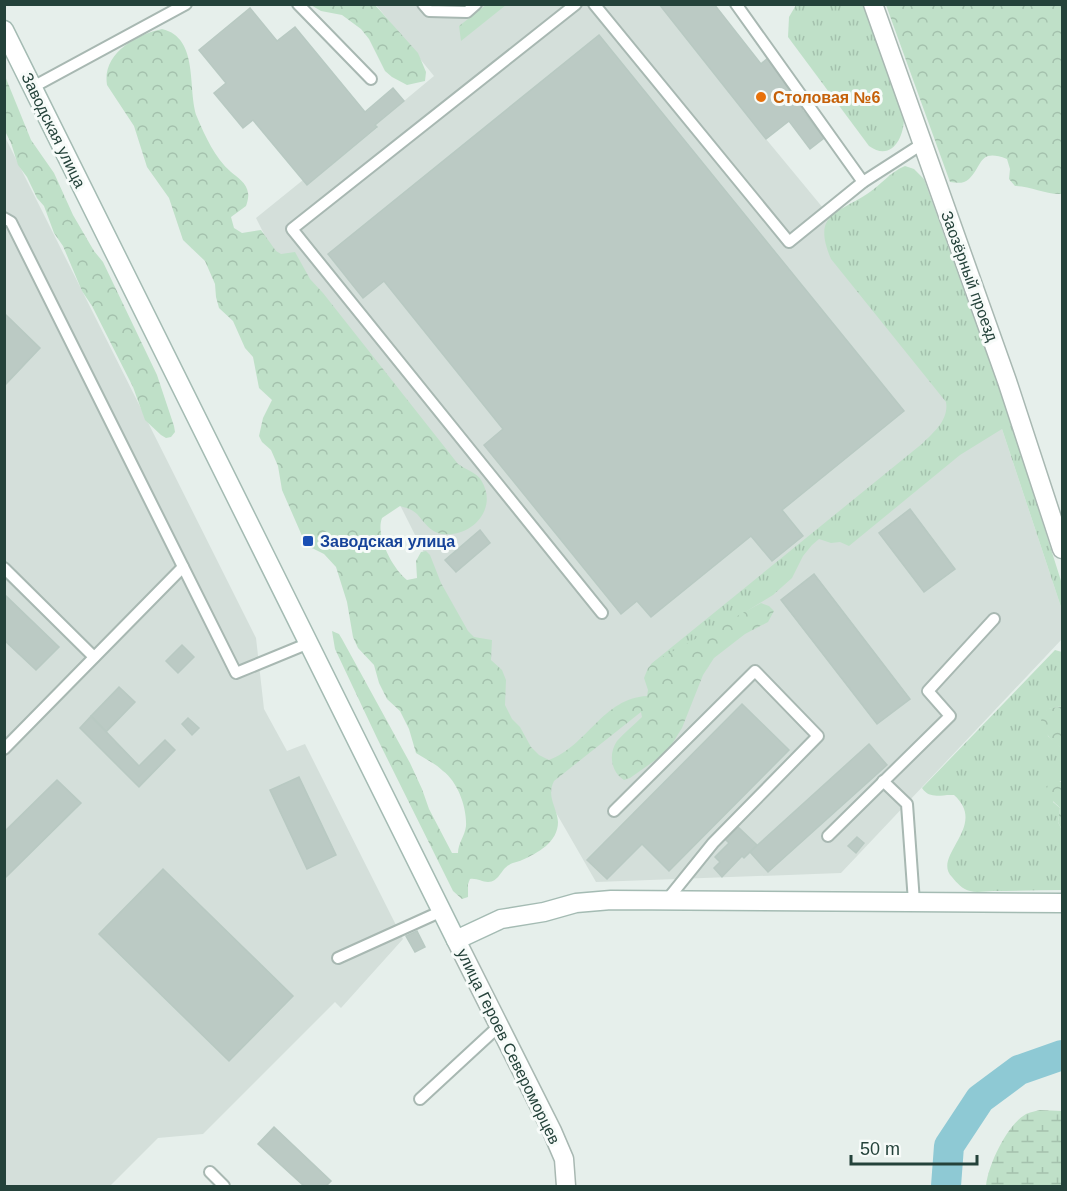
<svg xmlns="http://www.w3.org/2000/svg" width="1067" height="1191" font-family="Arial,sans-serif">
  <style>
    .built { fill: #d4dfda }
    .grass { fill: url(#grass-tufts) }
    .forest { fill: url(#forest-crowns) }
    .wetland { fill: url(#wetland-marsh) }
    .lines { fill: none; stroke-linecap: round; stroke-linejoin: round }
    .river { stroke: #8ec9d4; stroke-width: 30 }
    .building { fill: #bbcac4; stroke: #b8c9c2; stroke-width: 1.5 }
    .lane-casing { stroke: #a8b8b2; stroke-width: 14 }
    .street-casing { stroke: #a8b8b2; stroke-width: 21 }
    .secondary-casing { stroke: #a4bbb3; stroke-width: 21 }
    .lane { stroke: #fff; stroke-width: 10 }
    .street { stroke: #fff; stroke-width: 18 }
    .secondary { stroke: #fff; stroke-width: 18 }
    .food-dot { fill: #e8710a; stroke: #f7fbf9; stroke-width: 2 }
    .transit-dot { fill: #1a4fb4; stroke: #f7fbf9; stroke-width: 2 }
    .labels { text-anchor: middle; stroke-width: 6; stroke-linejoin: round; paint-order: stroke }
    .food-label { font-size: 16px; font-weight: bold; fill: #c56008; stroke: #f7fbf9; text-anchor: start }
    .street-label { font-size: 16px; fill: #24423a; stroke: #f7fbf9 }
    .transit-label { font-size: 16px; font-weight: bold; fill: #164399; stroke: #f7fbf9; text-anchor: start }
  </style>
  <defs>
    <pattern id="grass-tufts" width="24" height="20" patternUnits="userSpaceOnUse" patternTransform="scale(1.5)"><rect width="24" height="20" fill="#bfe0c8"/><path d="M3 7l-1-3M5 7V3M7 7l1-3M15 17l-1-3M17 17v-4M19 17l1-3" fill="none" stroke="#a4c1ad"/></pattern>
    <pattern id="forest-crowns" width="20" height="18" patternUnits="userSpaceOnUse" patternTransform="scale(1.5)"><rect width="20" height="18" fill="#bfe0c8"/><path d="M2 6a3 3 0 1 1 6 0M12 15a3 3 0 1 1 6 0" fill="none" stroke="#a4c1ad"/></pattern>
    <pattern id="wetland-marsh" width="20" height="14" patternUnits="userSpaceOnUse" patternTransform="scale(1.5)"><rect width="20" height="14" fill="#bfe0c8"/><path d="M1 5h8M5 5V1M11 12h8M15 12V8" fill="none" stroke="#a4c1ad"/></pattern>
  </defs>
  <rect width="100%" height="100%" fill="#e6efeb"/>
  <g class="built">
    <path d="M376,5H714L760,63L769,57L802,110L824,138L810,149L789,121L766,139L995,416L1002,429L1062,610V639L841,873L596,882L543,790L256,218L303,180L307,185L377,128L375,125L434,76Z"/>
    <path d="M4,135L256,638L264,709L287,751L305,744L403,939L341,1008L335,1002L203,1134L158,1138L110,1186H5Z"/>
  </g>
  <g class="grass">
    <path d="M486,5H506L461,41L459,26Z"/>
    <path d="M796,5H863L904,118C904,138 891,162 869,146L788,37L789,17Z"/>
    <path d="M905,166L914,169L924,179L1007,410L1062,584V610L1002,429L960,455L849,546L840,542L831,543L819,539L812,545L803,556L792,578L773,595L648,672L651,664L923,443C934,432 949,420 946,402L831,259C812,214 836,214 867,194C881,185 890,172 905,166Z"/>
    <path d="M1055,650L1062,652V706L1049,709L1045,712L1048,736L1062,748V782L1060,781L1053,802L1060,808L1058,822L1062,830V890C1039,890 1016,891 993,891C986,891 977,893 970,891C963,890 956,882 952,877C931,856 989,826 954,795C941,794 930,800 922,788Z"/>
  </g>
  <g class="forest">
    <path d="M311,5H375L418,53L426,72L425,81L407,85L392,77L385,71L369,39L361,29L342,15L321,11Z"/>
    <path d="M886,5H1062V194C1045,195 1032,186 1015,186L1009,179L1010,169L1007,159C978,148 983,166 969,179C964,184 957,183 950,182Z"/>
    <path d="M162,29C200,38 187,90 197,117C205,136 215,158 231,172C237,177 247,183 248,193C249,197 247,203 246,206L231,217L234,228L242,233L261,230L276,251L281,254L295,252L310,279L323,293L458,464C465,469 477,473 481,480C499,508 472,538 442,534C430,532 424,522 417,514C412,509 406,508 400,506L382,518C375,536 393,569 407,580L417,578L416,561L421,552L426,551L430,555L441,583L468,631L474,637L492,640L491,660L502,670L506,680L505,705L512,719L520,727L531,747L539,755L549,760C587,746 603,698 647,696L648,690L644,678L648,668L655,661L761,603L769,606L774,611L768,622L745,634L714,658L703,675L682,728L667,752L630,778L624,780C611,772 608,754 617,741C624,733 634,725 642,717L641,712L554,781C546,797 557,807 558,822C558,842 538,853 522,860C518,862 513,862 509,865C501,869 499,882 488,882C482,882 477,878 470,879L468,884V897L462,899L453,891L377,738L335,649L332,631L339,634L342,639L410,763L422,789L429,809L452,853H458C458,843 465,836 466,826C467,808 458,782 443,771C435,763 425,759 416,753L409,729L400,711L387,699L379,683L374,665L358,648L353,637L347,602L336,567L324,554L306,545L282,490L278,466L271,450L262,442L259,436L263,418L272,400L259,388L253,357L245,348L233,321L219,308L216,297L215,284L205,261L183,240L169,198L147,167L134,126L107,85C102,54 135,35 162,29Z"/>
    <path d="M5,76L31,140L54,173L73,215L94,251L103,262L157,375L174,426L175,432L171,437L166,438L161,435L145,420L133,387L92,306L82,291L63,246L54,233L44,206L37,198L27,177L18,165L11,143L5,131Z"/>
    <path d="M1062,706V748C1052,743 1030,719 1048,709C1053,707 1058,708 1062,706Z"/>
    <path d="M1054,781L1062,782V830L1058,822L1060,808C1053,800 1041,794 1050,782Z"/>
  </g>
  <path class="wetland" d="M1040,1110L1062,1111V1186H986C988,1165 1007,1125 1026,1114C1030,1112 1036,1111 1040,1110Z"/>
  <g class="lines">
    <path class="river" d="M946,1186L949,1146L980,1099L1019,1070L1062,1055"/>
  </g>
  <g class="building">
    <path d="M659,4H714L761,64L769,57L807,106L802,110L824,138L810,149L789,121L766,139Z"/>
    <path d="M250,8L277,41L295,27L365,112L393,88L404,101L375,125L377,127L307,185L253,120L243,128L214,93L226,83L199,50Z"/>
    <path d="M599,35L904,411L782,510L803,536L772,561L751,536L651,617L637,601L621,614L484,445L503,429L384,281L363,298L328,254Z"/>
    <path d="M6,315L40,348L4,386V317Z"/>
    <path d="M910,509L955,569L924,592L879,533Z"/>
    <path d="M480,530L490,543L456,572L445,560Z"/>
    <path d="M814,574L910,699L877,724L781,600Z"/>
    <path d="M4,594L59,647L36,670L4,640Z"/>
    <path d="M182,645L194,657L178,673L166,661Z"/>
    <path d="M119,687L135,702L106,732L91,716Z"/>
    <path d="M742,704L789,750L669,871L642,844L607,879L587,860Z"/>
    <path d="M91,716L139,766L165,740L175,750L139,787L80,728Z"/>
    <path d="M188,718L199,728L192,735L182,724Z"/>
    <path d="M869,744L887,765L768,872L750,852Z"/>
    <path d="M299,777L336,855L307,869L270,790Z"/>
    <path d="M57,780L81,803L4,879V832Z"/>
    <path d="M738,827L757,845L744,858L742,856L722,877L714,868L720,862L715,857L729,843L725,839Z"/>
    <path d="M857,837L864,843L856,853L848,846Z"/>
    <path d="M163,869L293,996L229,1061L99,934Z"/>
    <path d="M417,931L425,947L415,952L406,936Z"/>
    <path d="M274,1127L331,1181L326,1186H304L258,1144Z"/>
  </g>
  <g class="lines">
    <g class="lane-casing">
      <g id="lane">
        <path d="M298,4L371,79"/>
        <path d="M423,4L429,11L467,12L476,4"/>
        <path d="M576,4L292,229L602,613"/>
        <path d="M594,4L789,242L863,182L922,144"/>
        <path d="M736,4L863,182"/>
        <path d="M33,87L186,4"/>
        <path d="M4,218L11,222L236,673L309,643"/>
        <path d="M4,568L94,657"/>
        <path d="M4,749L183,567"/>
        <path d="M883,781L907,804L914,902"/>
        <path d="M614,811L755,671L818,736L713,843L667,900"/>
        <path d="M828,836L950,716L928,691L994,619"/>
        <path d="M338,958L442,911"/>
        <path d="M420,1099L499,1026"/>
        <path d="M210,1172L224,1186"/>
      </g>
    </g>
    <g class="street-casing">
      <g id="street">
        <path d="M873,4L1007,381L1062,549"/>
        <path d="M456,940L552,1131L564,1159L566,1186"/>
      </g>
    </g>
    <g class="secondary-casing">
      <path id="secondary" d="M4,30L456,940L501,919L544,912L576,903L611,900L1062,903"/>
    </g>
    <use href="#lane" class="lane"/>
    <use href="#street" class="street"/>
    <use href="#secondary" class="secondary"/>
  </g>
  <circle class="food-dot" cx="761" cy="97" r="6"/>
  <rect class="transit-dot" x="302" y="535" width="12" height="12" rx="3"/>
  <g class="labels">
    <g class="food-label">
      <text x="773" y="103">Столовая №6</text>
    </g>
    <g class="street-label">
      <text transform="translate(54 130) rotate(64)" y="6">Заводская улица</text>
      <text transform="translate(970 276) rotate(70)" y="6">Заозёрный проезд</text>
      <text transform="translate(509 1046) rotate(64)" y="6">улица Героев Североморцев</text>
    </g>
    <g class="transit-label">
      <text x="320" y="547">Заводская улица</text>
    </g>
  </g>
  <rect width="1067" height="1191" fill="none" stroke="#24423a" stroke-width="12"/>
  <path d="M851 1155v9h126v-9" fill="none" stroke="#24423a" stroke-width="3"/>
  <text x="860" y="1155" font-size="18" fill="#24423a" stroke="#f7fbf9" stroke-width="4.5" paint-order="stroke">50 m</text>
</svg>
